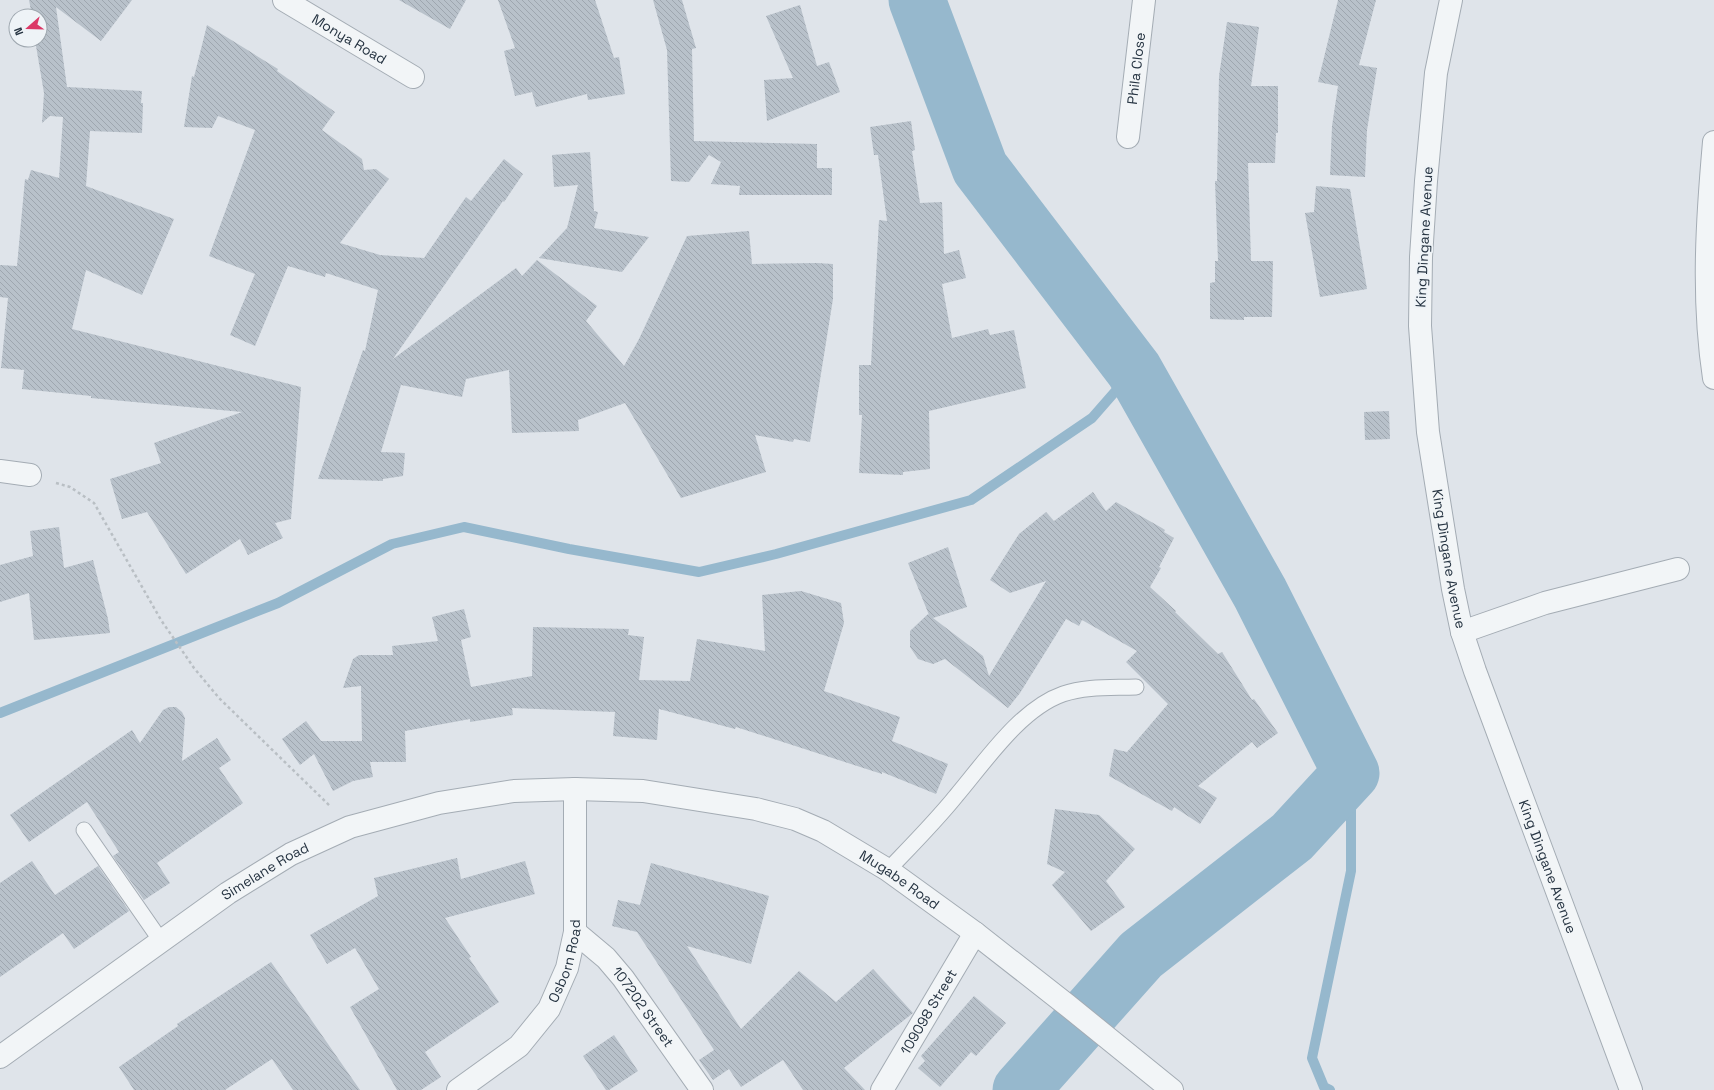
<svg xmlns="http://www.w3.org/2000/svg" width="1714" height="1090" font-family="'Space Grotesk',sans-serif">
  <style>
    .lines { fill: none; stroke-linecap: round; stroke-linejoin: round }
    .stream { stroke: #96b8cd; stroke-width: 10 }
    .river { stroke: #96b8cd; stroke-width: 57 }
    .building { fill: url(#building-back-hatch) }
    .lane-casing { stroke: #a4acb4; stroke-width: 17 }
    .street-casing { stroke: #a4acb4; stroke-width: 24 }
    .path { stroke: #b9bfc4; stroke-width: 2.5; stroke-dasharray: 3 3; stroke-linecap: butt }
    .lane { stroke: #f2f5f7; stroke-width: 15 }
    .street { stroke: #f2f5f7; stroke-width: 22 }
    .labels { text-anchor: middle; stroke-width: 3.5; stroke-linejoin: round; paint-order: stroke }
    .street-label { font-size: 14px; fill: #263442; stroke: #eef3f7 }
  </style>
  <defs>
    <pattern id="building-back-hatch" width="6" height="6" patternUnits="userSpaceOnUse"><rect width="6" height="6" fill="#b8c1ca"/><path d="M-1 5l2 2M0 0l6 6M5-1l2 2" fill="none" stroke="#9ea6af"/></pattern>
  </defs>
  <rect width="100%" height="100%" fill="#dfe4ea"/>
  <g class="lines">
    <g class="stream">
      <path d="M0,713L278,603L392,544L464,527L569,549L699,572L776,554L971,500L1092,418L1134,370"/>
      <path d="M1330,1090L1324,1087L1312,1058L1351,871V773"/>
    </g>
    <path class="river" d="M917,0L980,168L1134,370L1260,593L1351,773L1292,837L1141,955L1021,1090"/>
  </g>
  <g class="building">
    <path d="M29,0H132L101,41L56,7L67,87L142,91L141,103H143L142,133L90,131L86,186L174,219L142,295L86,270L72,329L301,387L291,519L275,523L283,538L248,555L240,539L186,574L147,512L122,519L110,479L161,463L154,443L242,412L91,398V396L22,389L24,370L1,368L8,298L0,297V265L17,266L25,179L28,180L31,170L59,178L63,117L50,116L42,123L44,93L35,40H40V16H32Z"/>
    <path d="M399,0H466L450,29Z"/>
    <path d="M498,0H595L614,58L619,57L625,94L588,100L587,94L536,107L532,92L515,96L504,51L515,48Z"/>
    <path d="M653,0H682L696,48L692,49L694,141L817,144V168H832V195H739L740,186L711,184L721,162L709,155L689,182L671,181L667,50Z"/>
    <path d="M1338,0H1376L1359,65L1377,68L1367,130L1365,177L1330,175L1332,126L1338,86L1318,82Z"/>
    <path d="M800,5L817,66L829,62L840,92L767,121L764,80L793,78L766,16Z"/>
    <path d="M1227,22L1259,27L1251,86H1278V133H1276L1275,163H1248L1251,261H1273L1272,317H1244V320L1210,319V283L1215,282V261H1218L1215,181H1217L1219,76Z"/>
    <path d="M207,25L278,69L277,71L335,112L322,130L362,159L364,170L376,169L389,179L340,243L380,255L424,258L466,197L471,201L504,159L523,174L504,202L503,201L393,359L516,268L522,276L537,260L597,306L586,321L624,366L639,339L687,236L749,231L752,264L817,263L833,264V299L810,442L794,439L793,442L755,435L766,472L681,498L625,403L578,420L579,431L512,433L509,370L466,379L462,397L401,385L381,452L405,453L403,476L383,479V481L318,479L363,350L365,351L378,290L326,273L325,277L288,266L255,346L230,335L255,274L209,256L255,130L218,116L212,128L184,127L192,76L194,77Z"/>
    <path d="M911,121L915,150L912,151L920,203L942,202L944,254L959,250L966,278L942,284L952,338L988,329L990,335L1014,330L1026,388L929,411L930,469L903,472V475L859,473L862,415H859V365H871L879,220L887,221L878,155H874L870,127Z"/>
    <path d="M590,152L594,211L598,212L594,228L649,237L622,272L539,258L567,228L578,185L554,187L552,155Z"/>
    <path d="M1316,186L1350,189L1367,289L1320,297L1305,213L1314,212Z"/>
    <path d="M1389,411L1390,439L1365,440L1364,412Z"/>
    <path d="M1093,492L1106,511L1116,502L1162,528L1165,530L1164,532L1174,538L1159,567L1161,568L1150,587L1176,611L1175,612L1218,654L1222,652L1252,700L1254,699L1278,733L1257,748L1252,742L1198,786L1217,798L1200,824L1174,807L1172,811L1109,776L1114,749L1127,752L1168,704L1126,662L1137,651L1082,620L1079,626L1066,619L1020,693L1008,708L945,659L933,664L918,659L910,647V631L928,614L929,615L908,563L948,547L967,607L933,618L983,656L989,676L1046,581L1010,593L990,580L1019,534L1046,512L1054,521Z"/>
    <path d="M59,527L64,568L93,560L108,619L110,633L34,640L29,593L0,602V565L33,556L30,531Z"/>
    <path d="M801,591L841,603L844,623L824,691L900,717L892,741L948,764L936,794L882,772V774L736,727L735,729L659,709L657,740L613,736L615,712L512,708L513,715L470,722V719L405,731L406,762H370L373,777L353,781L333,791L314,754L300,765L282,739L306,721L321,741H362L361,686L343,688L353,659L359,655H393L392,646L438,641L432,617L464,609L471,637L461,640L471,687L532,676L533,627L629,629L628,635L644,637L639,680L690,681L697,639L765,651L762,595Z"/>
    <path d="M169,707H176L182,712L185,718L182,761L217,738L231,760L219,768L243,803L157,863L170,883L144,900L113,856L119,852L87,802L29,842L10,815L132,730L140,743L163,710Z"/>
    <path d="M1055,809L1099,815L1135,849L1106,881L1125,907L1091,931L1052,885L1065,872L1047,864Z"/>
    <path d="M457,858L461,879L525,861L535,894L445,918L471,957L469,958L499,1002L425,1052L441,1077L421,1090H397L350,1007L379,989L355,948L327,964L310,935L378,896L374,878Z"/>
    <path d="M32,861L55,895L98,866L129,911L74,949L63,933L0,977V883Z"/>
    <path d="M651,863L769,896L751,964L687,946L741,1029L799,971L836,1002L873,969L913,1013L844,1068L865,1090H803L783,1060L741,1087L729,1069L713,1080L699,1060L714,1050L637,932L612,926L618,900L640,905Z"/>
    <path d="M271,962L360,1090H293L272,1059L225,1090H134L119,1067L178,1026L177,1024Z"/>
    <path d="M974,996L1006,1023L976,1056L971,1052L940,1087L918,1068L925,1061L921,1056Z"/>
    <path d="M614,1035L638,1071L609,1090H606L583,1056Z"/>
  </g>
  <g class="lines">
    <g class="lane-casing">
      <g id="lane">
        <path d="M84,830L161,941"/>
        <path d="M888,870C911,846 935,822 956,796C985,762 1020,709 1063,694C1086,686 1112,688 1136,687"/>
      </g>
    </g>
    <g class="street-casing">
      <g id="street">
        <path id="s1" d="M284,0L413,77"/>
        <path id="s2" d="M1451,0L1436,73L1426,181L1421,257L1420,326L1428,432L1453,589L1462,632L1475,671L1631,1090"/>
        <path id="s3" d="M1128,137L1144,0"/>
        <path d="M1714,142C1707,221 1702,299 1714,378"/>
        <path d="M0,471L30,475"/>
        <path d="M1462,632L1545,603L1678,569"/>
        <path id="s4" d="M575,932L606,958L623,978L702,1090"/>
        <path id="s5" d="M0,1057L228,893L291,854L350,827L439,803L514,791L575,789L643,791L756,809L795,819L823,831L888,870L975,933L1067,1005L1172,1090"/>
        <path id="s6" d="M458,1090L519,1046L549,1009L567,968L575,932V789"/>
        <path id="s7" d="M882,1090L975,933"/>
      </g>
    </g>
    <path class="path" d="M56,483L70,487L94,503L161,620L194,668L219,698L330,806"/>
    <use href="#lane" class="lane"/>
    <use href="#street" class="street"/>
  </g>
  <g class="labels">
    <g class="street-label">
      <text dy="5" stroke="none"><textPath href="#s1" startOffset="76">Monya Road</textPath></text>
      <text dy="5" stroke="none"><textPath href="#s3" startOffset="69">Phila Close</textPath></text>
      <text transform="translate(1424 237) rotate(-87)" y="5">King Dingane Avenue</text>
      <text dy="5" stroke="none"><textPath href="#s2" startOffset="563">King Dingane Avenue</textPath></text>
      <text dy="5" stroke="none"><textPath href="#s2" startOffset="887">King Dingane Avenue</textPath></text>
      <text dy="5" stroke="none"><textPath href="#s5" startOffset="324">Simelane Road</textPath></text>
      <text dy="5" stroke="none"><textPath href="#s5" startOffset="993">Mugabe Road</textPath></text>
      <text dy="5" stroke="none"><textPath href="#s6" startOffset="174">Osborn Road</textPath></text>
      <text dy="5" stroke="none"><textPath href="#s4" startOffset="102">107202 Street</textPath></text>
      <text dy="5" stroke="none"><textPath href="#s7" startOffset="91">109098 Street</textPath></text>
    </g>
  </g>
  <g transform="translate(28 28) rotate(250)"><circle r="19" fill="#eef3f7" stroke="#9ea7af"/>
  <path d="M0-3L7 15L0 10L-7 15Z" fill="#db3867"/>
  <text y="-6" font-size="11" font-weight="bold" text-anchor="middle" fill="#263442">N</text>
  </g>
</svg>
